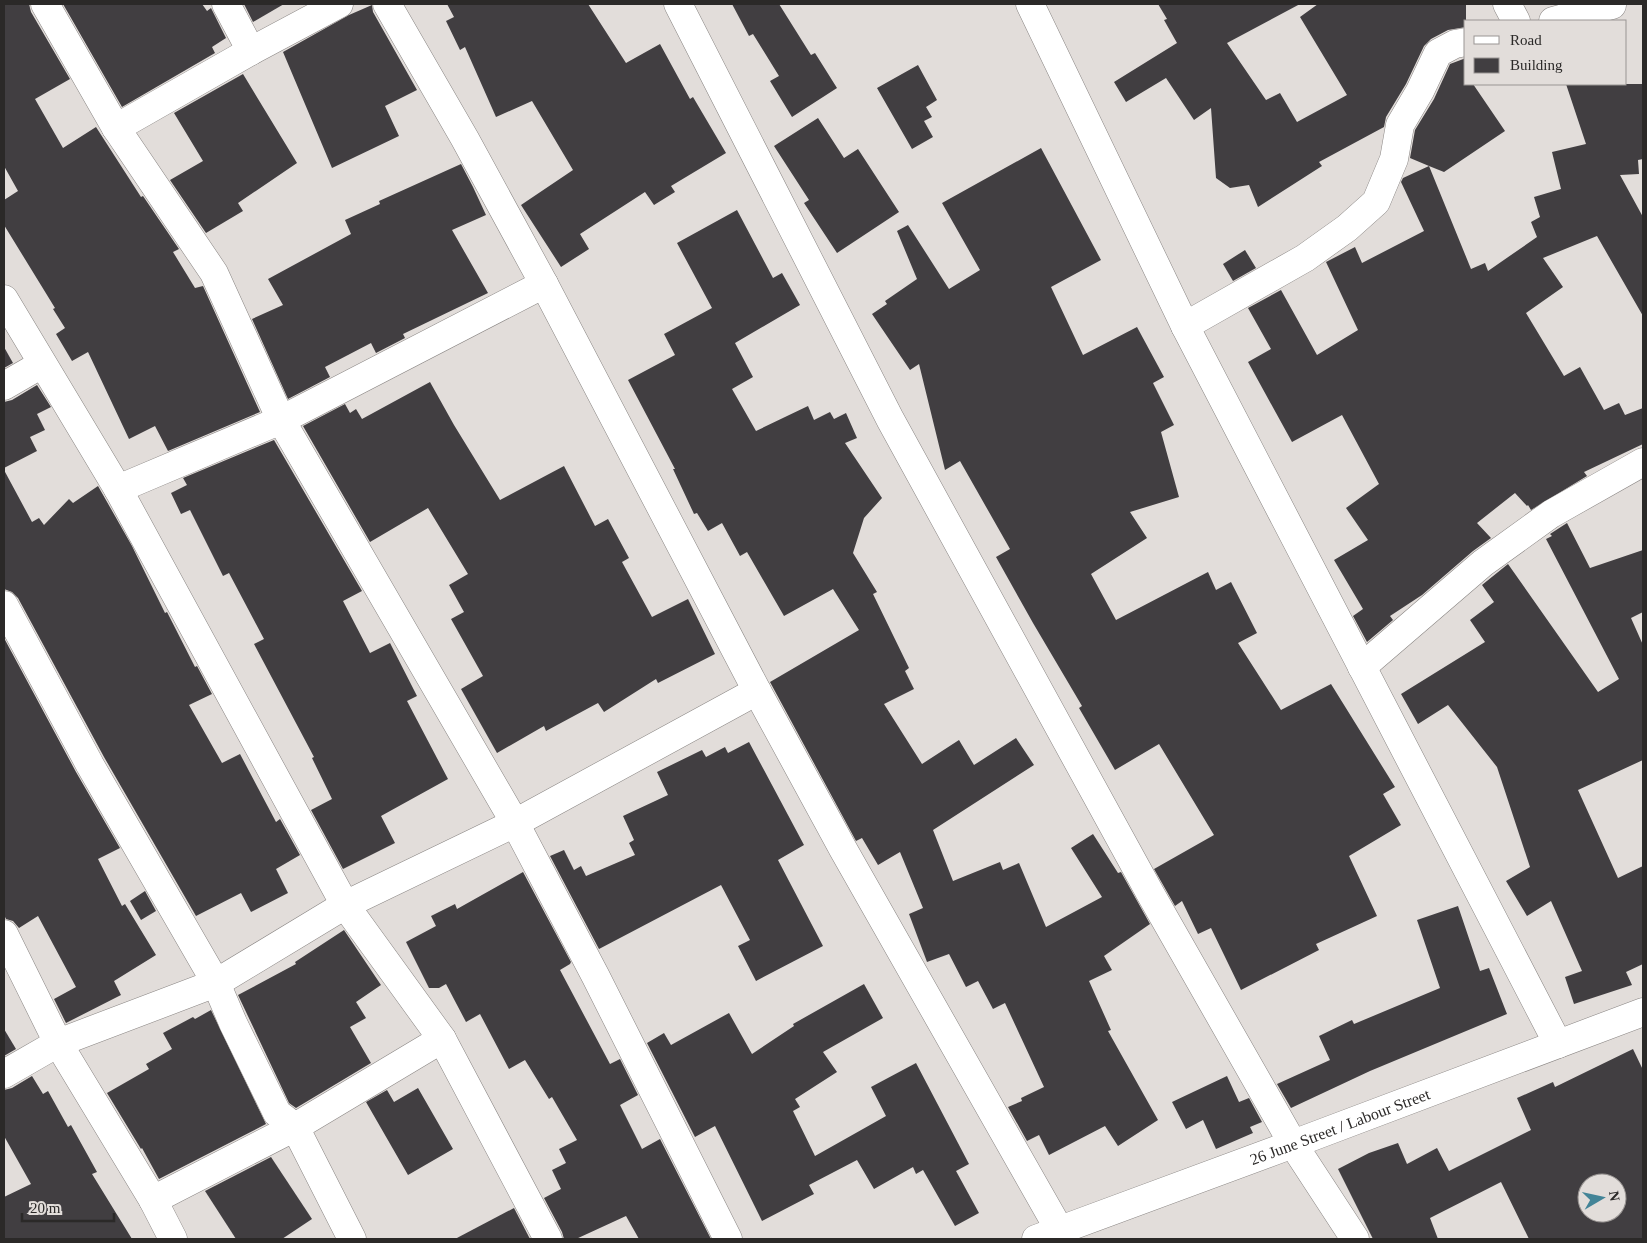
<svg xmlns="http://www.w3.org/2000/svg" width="1647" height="1243" font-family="'Times New Roman',serif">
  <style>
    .building { fill: #413e41; fill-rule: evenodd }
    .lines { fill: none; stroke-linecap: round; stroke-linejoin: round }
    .minor-casing { stroke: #898583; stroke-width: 29 }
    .tertiary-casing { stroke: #898583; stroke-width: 29 }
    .minor { stroke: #fff; stroke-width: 28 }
    .tertiary { stroke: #fff; stroke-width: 28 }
    .labels { text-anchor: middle; stroke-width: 5; stroke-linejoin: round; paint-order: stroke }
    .street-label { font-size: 16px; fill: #2b2928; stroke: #e2ddda }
  </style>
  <rect width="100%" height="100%" fill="#e2ddda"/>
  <g class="building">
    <path d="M4,4H29L31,12L70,79L35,99L63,148L96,127L141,197L143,196L179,249L173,252L195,288L203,286L260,412L168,451L155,426L129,439L88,352L72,361L56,334L65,328L53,309L55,308L4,225V200L18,191L4,166Z"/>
    <path d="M63,4H202L207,11L211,8L226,38L212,47L215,53L122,107Z"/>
    <path d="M244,4H284L253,22Z"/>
    <path d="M447,4H588L626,63L660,44L690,99L693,97L726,153L671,186L675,192L654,205L645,192L580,234L589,249L561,267L521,205L573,170L532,101L496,117L465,47L460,50L446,21L454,17Z"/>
    <path d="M732,4H779L811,55L815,53L837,88L792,117L770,81L779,76L753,34L749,36Z"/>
    <path d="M1158,4H1300L1227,43L1266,100L1280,93L1297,122L1347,95L1300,17L1318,4H1466V27L1448,30L1431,39L1424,46L1406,84L1386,117L1384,127L1319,162L1322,166L1258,207L1249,185L1230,188L1216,178L1211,108L1194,120L1166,78L1126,102L1114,82L1177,43L1164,20L1167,19Z"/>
    <path d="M372,5L373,12L417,90L385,106L399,136L332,168L283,52L349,15Z"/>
    <path d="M1466,58V84H1473L1505,131L1444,172L1429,166L1471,269L1485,263L1488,271L1537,237L1531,222L1540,217L1534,197L1561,189L1552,152L1586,144L1566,84H1643V159L1638,160L1639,174L1620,175L1643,217V316L1597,236L1543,258L1563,287L1526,313L1564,376L1580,367L1604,410L1619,403L1625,415L1643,408V444L1584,472L1587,476L1531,510L1528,505L1527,506L1515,493L1477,523L1491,538L1473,551L1422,595L1390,616L1393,620L1367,642L1353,616L1363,609L1334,560L1368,540L1346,508L1379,484L1342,415L1292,442L1248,362L1271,349L1248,308L1281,290L1317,355L1358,330L1326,262L1355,247L1362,263L1424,231L1401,182L1403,178L1429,166L1410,158L1415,130L1434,99L1450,64Z"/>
    <path d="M918,65L937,100L926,107L932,117L924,121L933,137L912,149L877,88Z"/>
    <path d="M243,74L297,163L238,203L243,211L206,233L170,180L203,161L174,113Z"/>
    <path d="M818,118L844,158L858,149L899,212L837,253L804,203L809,200L774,146Z"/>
    <path d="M1041,148L1101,260L1051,287L1083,355L1137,327L1164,377L1153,383L1174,425L1161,432L1179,497L1130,512L1147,538L1091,574L1116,620L1208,572L1216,590L1231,582L1257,633L1238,643L1281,710L1331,684L1395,787L1383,794L1401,825L1349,856L1377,916L1316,944L1319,950L1241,990L1211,928L1198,934L1182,901L1175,906L1154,869L1214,835L1159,744L1115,770L1079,708L1082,706L1033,623L996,557L1010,549L960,461L945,470L919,364L910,370L872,314L887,304L885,301L917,279L897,231L908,225L949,289L980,270L942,203Z"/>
    <path d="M461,164L473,187L486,215L452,230L488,293L403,334L405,338L376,353L371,343L325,367L330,377L288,399L252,319L283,305L268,279L351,234L345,220L380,204L379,201Z"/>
    <path d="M737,210L773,278L782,273L800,305L735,343L753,377L732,389L756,431L808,406L814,420L830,412L834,419L846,413L857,438L845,443L882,498L864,518L853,553L877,592L873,594L909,668L905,671L914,689L884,704L922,764L959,740L974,765L1016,738L1034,765L933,830L953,881L1000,862L1003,870L1019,863L1046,927L1102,897L1071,848L1093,834L1118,873L1121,872L1150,924L1104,956L1112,970L1089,981L1111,1030L1108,1031L1158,1120L1118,1146L1105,1126L1049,1155L1039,1135L1027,1141L1008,1107L1022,1101L1021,1098L1044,1087L1005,1003L993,1009L978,981L966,987L949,954L927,962L909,914L923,908L900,852L878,865L862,838L856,841L770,682L859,630L833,589L784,616L747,552L740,556L722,523L708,531L697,513L694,514L673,469H675L628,380L675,355L664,334L712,308L677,243Z"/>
    <path d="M1245,250L1256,268L1233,281L1223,264Z"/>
    <path d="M4,347L13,363L4,368Z"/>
    <path d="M430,382L454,425L500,500L564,466L595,526L608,519L629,558L622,562L652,617L688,599L715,654L658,683L656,679L604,712L598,703L546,731L544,726L497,753L461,689L483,676L451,619L464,612L449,585L468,574L428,508L370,542L303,426L345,404L350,413L356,409L362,419Z"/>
    <path d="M37,385L51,407L37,414L45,430L30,437L37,451L4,468V402L12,400Z"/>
    <path d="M274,440L362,591L343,601L370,653L390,643L417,696L407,701L448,779L381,816L395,843L343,869L311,810L332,799L312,758L314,757L254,644L264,639L229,573L223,576L190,510L181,514L171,493L187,485L183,478Z"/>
    <path d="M4,470L32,522L39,518L44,525L69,499L73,503L98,486L132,546L165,613L167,612L195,667L197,666L212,694L189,705L222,763L240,754L276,822L280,819L300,855L276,869L288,893L251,912L241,893L196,916L104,757L18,598L12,592L4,589Z"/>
    <path d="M1567,523L1590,568L1643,550V612L1631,618L1643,645V760L1578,790L1618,878L1643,866V964L1626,972L1632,985L1574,1004L1565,977L1582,971L1551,901L1527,916L1506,881L1530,867L1497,767L1448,705L1418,724L1401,694L1485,642L1470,620L1494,602L1482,585L1508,564L1598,692L1619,679L1546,539L1552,536L1550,534Z"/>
    <path d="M4,638L76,772L120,848L98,859L122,906L125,904L156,955L114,981L121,995L66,1023L54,999L76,987L38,916L19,928L13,921L6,919L4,915Z"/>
    <path d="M749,742L804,845L778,860L823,946L756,981L738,946L750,940L721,885L599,949L550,856L564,850L574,870L581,866L586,876L635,855L629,843L634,840L623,816L668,795L657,772L702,750L706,757L725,747L728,753Z"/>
    <path d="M523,872L571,962L570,964L560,970L610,1064L620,1059L638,1095L620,1105L642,1149L660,1139L711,1239H639L626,1216L576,1239H564L562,1232L544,1198L561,1189L552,1170L566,1163L559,1149L577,1140L552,1097L549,1099L525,1060L509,1069L480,1014L466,1022L446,984L439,988H429L406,942L436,926L431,916L455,904L457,909Z"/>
    <path d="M145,891L156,911L141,920L130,901Z"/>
    <path d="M1458,906L1480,971L1489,968L1507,1014L1370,1071L1291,1108L1277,1084L1330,1060L1319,1036L1352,1020L1354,1024L1440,988L1417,920Z"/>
    <path d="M344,930L381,985L356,1002L366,1018L350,1027L371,1063L296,1108L289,1103L238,995L296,964L295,962Z"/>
    <path d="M864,984L883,1018L823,1052L837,1072L795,1099L800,1107L793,1111L815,1156L886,1116L871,1087L916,1063L969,1164L956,1171L979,1213L955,1226L923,1170L916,1174L913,1167L874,1189L857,1160L809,1185L814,1194L762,1221L715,1126L695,1137L647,1043L664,1033L671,1045L729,1013L752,1054L794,1026L793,1024Z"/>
    <path d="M211,1010L266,1124L159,1179L142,1148L141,1149L107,1093L149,1069L146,1064L172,1049L163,1033L193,1017L195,1019Z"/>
    <path d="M4,1029L16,1049L4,1056Z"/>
    <path d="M1633,1049L1643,1070V1239H1529L1501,1182L1430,1218L1438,1239H1373L1338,1169L1369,1153L1398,1143L1407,1164L1437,1148L1449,1171L1531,1130L1517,1098L1553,1082L1555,1087ZM1587,1183H1617V1213H1587Z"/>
    <path d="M32,1076L43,1094L48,1091L68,1127L71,1125L97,1172L92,1174L132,1239H4V1197L31,1184L4,1136V1090L12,1088Z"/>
    <path d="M1227,1076L1239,1102L1249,1098L1262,1122L1250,1127L1253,1133L1216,1149L1203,1120L1186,1129L1172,1102Z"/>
    <path d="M418,1088L453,1149L408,1175L366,1102L387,1090L394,1102Z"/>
    <path d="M271,1157L312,1219L282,1239H236L205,1191Z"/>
    <path d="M514,1208L530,1239H455Z"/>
  </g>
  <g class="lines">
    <g class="minor-casing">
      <g id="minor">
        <path d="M45,4L116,128L214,273L281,420L515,823L596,977L728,1239"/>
        <path d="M226,4L251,51"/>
        <path d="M387,4L465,139L544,284L757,691L843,849L1060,1231"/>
        <path d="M678,4L890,419L1150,893L1293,1144L1355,1239"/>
        <path d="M1030,4L1185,326L1558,1044"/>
        <path d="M1507,4L1516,21"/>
        <path d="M1553,21L1612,5"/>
        <path d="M116,128L251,51L339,4"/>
        <path d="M4,299L118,489L345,905L442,1039L548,1239"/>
        <path d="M1185,326L1305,258L1347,228L1376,202L1394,159L1400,125L1420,91L1438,53L1455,44L1466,42"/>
        <path d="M4,386L42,364"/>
        <path d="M118,489L281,420L544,284"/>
        <path d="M4,605L90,765L216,983L233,1023L277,1113L295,1127L352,1239"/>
        <path d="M1362,667L1483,563L1551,514L1643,462"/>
        <path d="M4,934L58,1043L153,1200L173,1239"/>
        <path d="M4,1074L58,1043L216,983L345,905L515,823L757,691"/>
        <path d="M153,1200L295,1127L442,1039"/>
      </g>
    </g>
    <g class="tertiary-casing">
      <g id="tertiary">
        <path id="s1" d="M1036,1239L1293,1144L1643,1012"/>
      </g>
    </g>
    <use href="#minor" class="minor"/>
    <use href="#tertiary" class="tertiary"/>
  </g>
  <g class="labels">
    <g class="street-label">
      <text dy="6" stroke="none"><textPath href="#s1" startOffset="324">26 June Street / Labour Street</textPath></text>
    </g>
  </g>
  <rect width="1647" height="1243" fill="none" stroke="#2b2928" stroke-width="10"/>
  <rect x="1464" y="20" width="162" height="65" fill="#e2ddda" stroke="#999593"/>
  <rect x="1474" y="36" width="25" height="8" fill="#ffffff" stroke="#999593"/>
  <text x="1510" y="45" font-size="15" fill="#2b2928">Road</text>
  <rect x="1474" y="58" width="25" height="15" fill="#413e41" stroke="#999593"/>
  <text x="1510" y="70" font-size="15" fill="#2b2928">Building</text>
  <g transform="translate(1602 1198) rotate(81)"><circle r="24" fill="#e2ddda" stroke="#999593"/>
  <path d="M0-4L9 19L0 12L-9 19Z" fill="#438497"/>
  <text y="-8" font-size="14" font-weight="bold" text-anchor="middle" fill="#2b2928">N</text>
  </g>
  <path d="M22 1213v8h92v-8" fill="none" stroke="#2b2928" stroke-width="2.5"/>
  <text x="30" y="1213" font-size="15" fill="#2b2928" stroke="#e2ddda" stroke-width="4" paint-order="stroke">20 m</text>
</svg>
